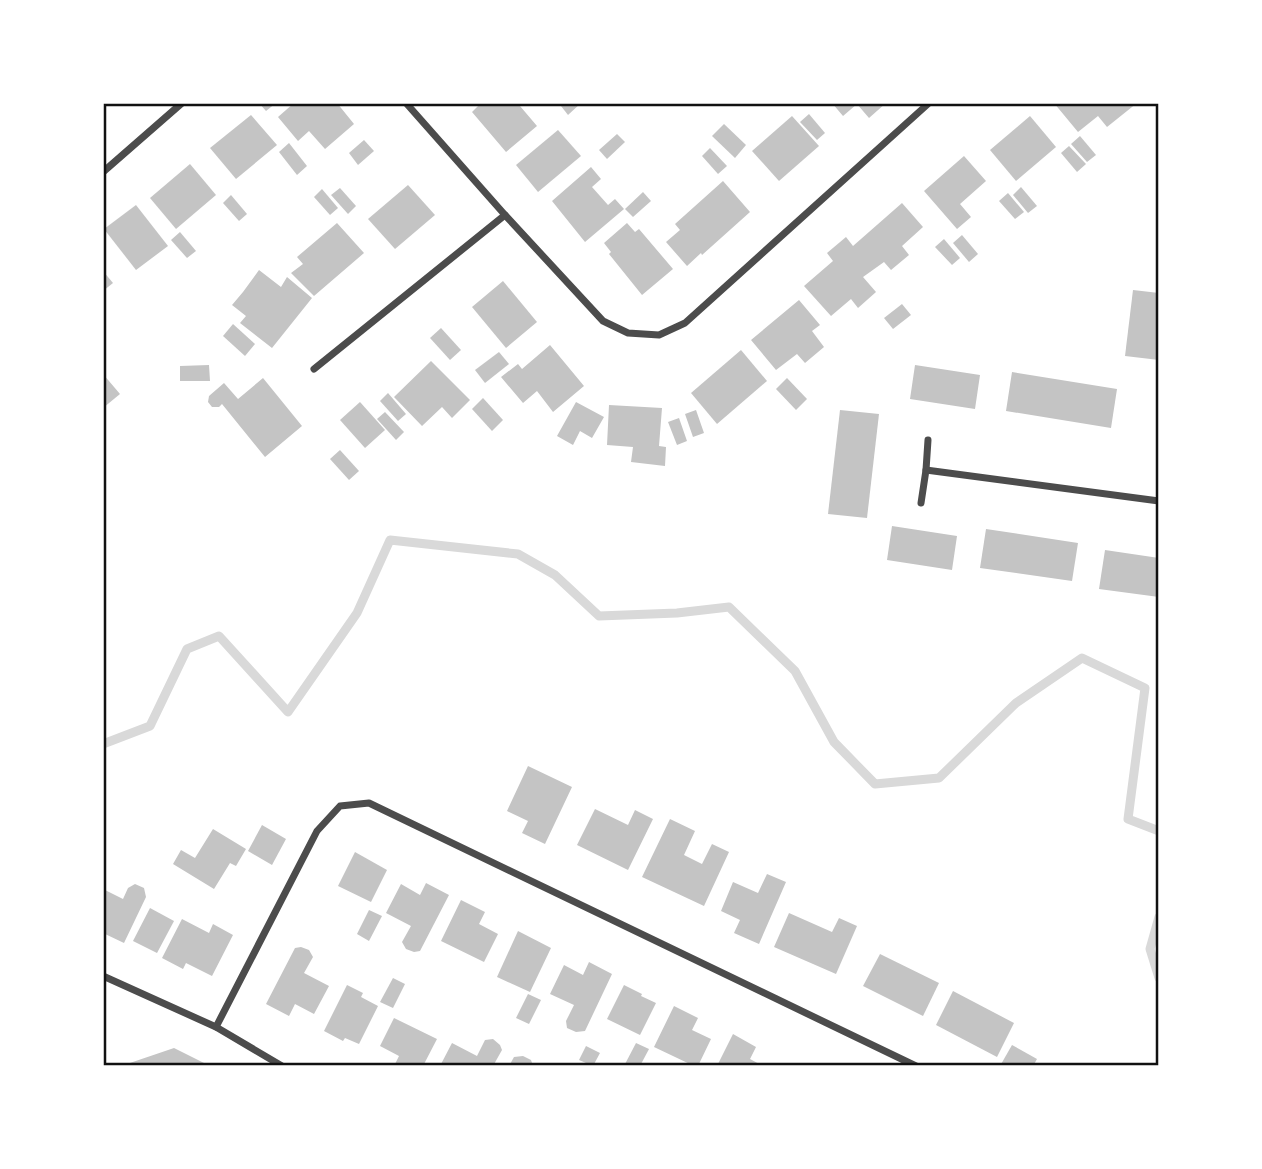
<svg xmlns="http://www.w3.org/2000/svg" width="1262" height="1169" font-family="'Crimson Pro',serif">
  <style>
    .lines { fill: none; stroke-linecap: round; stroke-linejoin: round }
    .stream { stroke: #d9d9d9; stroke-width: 9 }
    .building { fill: #c4c4c4 }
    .minor { stroke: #4c4c4c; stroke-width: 7 }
    .neatline { fill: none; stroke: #111; stroke-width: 2.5 }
  </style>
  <rect width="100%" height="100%" fill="#fff"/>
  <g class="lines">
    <g class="stream">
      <path d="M103,744L150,726L187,649L219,636L288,712L357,613L390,540L518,554L555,575L599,616L677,613L729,607L795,671L834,742L875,784L939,778L1016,703L1082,658L1145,688L1128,819L1159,831"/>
      <path d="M1159,917L1150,949L1159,978"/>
    </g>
  </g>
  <g class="building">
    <path d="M259,103H276L266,111Z"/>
    <path d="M294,103H337L354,124L325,149L309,131L298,141L278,117Z"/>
    <path d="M481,103H523L520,106L537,126L506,152L472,112Z"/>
    <path d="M564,103H581L568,115L561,106Z"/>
    <path d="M832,103H886L869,118L857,104L843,116Z"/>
    <path d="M1054,103H1137L1107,127L1098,116L1078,132Z"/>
    <path d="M809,114L825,133L817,140L800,122Z"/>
    <path d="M251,115L277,145L236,179L210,148Z"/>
    <path d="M792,116L819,146L779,181L752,151Z"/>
    <path d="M1030,116L1056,147L1016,181L990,150Z"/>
    <path d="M724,124L746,145L735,158L712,136Z"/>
    <path d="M558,130L581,156L538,192L516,165Z"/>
    <path d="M617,134L625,142L607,159L599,150Z"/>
    <path d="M1080,136L1096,155L1087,162L1071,144Z"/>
    <path d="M364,140L374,151L358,165L349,153Z"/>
    <path d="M289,143L307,166L297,175L279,152Z"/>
    <path d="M1069,146L1086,164L1077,172L1061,153Z"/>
    <path d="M710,148L727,166L718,174L702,156Z"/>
    <path d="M964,156L986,181L960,204L971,217L957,229L924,191Z"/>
    <path d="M190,164L216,195L176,229L150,198Z"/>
    <path d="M591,167L601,179L592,187L608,205L615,199L624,209L585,242L552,201Z"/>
    <path d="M723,181L750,212L702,255L701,253L687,266L666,242L680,230L675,224Z"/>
    <path d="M408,185L435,215L395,249L368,219Z"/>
    <path d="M1021,187L1037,206L1028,213L1013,195Z"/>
    <path d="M340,188L356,206L348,214L331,195Z"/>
    <path d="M322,189L338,208L330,215L314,197Z"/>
    <path d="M643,192L651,201L633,217L625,209Z"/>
    <path d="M1008,193L1024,212L1015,219L999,201Z"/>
    <path d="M231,195L247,214L239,221L223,203Z"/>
    <path d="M902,203L923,227L902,246L909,255L891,270L884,262L863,277L876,292L858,308L851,299L831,316L804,286L833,261L827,253L846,237L853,246Z"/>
    <path d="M136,205L168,246L136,270L104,229Z"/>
    <path d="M337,223L364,253L314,296L291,273L303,264L297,257Z"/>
    <path d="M627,223L635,232L639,229L673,269L642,295L609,254L611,252L604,243Z"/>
    <path d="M180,232L196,251L187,258L171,240Z"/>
    <path d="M962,235L978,254L969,262L953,243Z"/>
    <path d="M944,239L960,258L952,265L935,247Z"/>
    <path d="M259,270L281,287L287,277L312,298L272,348L240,323L246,316L232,305L243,292Z"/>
    <path d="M103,271L113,283L103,291Z"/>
    <path d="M503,281L537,322L506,348L472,307Z"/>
    <path d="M1133,290L1159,293V360L1125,356Z"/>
    <path d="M799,300L820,325L812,331L824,347L805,363L797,354L776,370L751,340Z"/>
    <path d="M902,304L911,315L893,329L884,318Z"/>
    <path d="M233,324L255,344L245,356L223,336Z"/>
    <path d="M441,328L461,350L450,360L430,338Z"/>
    <path d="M550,345L584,386L553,412L537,391L523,403L501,377L518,364L522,369Z"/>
    <path d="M741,350L767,381L717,424L691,393Z"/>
    <path d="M499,352L509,364L485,383L475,370Z"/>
    <path d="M431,361L470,400L452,418L442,407L422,426L394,397Z"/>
    <path d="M209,365L210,381H180V366Z"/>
    <path d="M915,365L980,375L975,409L910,399Z"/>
    <path d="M1012,372L1117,389L1111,428L1006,411Z"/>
    <path d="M103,374L120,394L103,408Z"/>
    <path d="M263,378L302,426L265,457L222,404L219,407H212L208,402L209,396L224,383L238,399Z"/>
    <path d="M787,378L807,399L796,410L776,389Z"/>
    <path d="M388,393L406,414L398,421L380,401Z"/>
    <path d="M483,398L503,420L492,431L472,409Z"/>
    <path d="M360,402L385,430L365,448L340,420Z"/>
    <path d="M576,402L604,417L592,438L580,431L573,445L557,436Z"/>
    <path d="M609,405L662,408L659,446L666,447L665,466L631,462L633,447L607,445Z"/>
    <path d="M696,410L704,433L693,437L685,414Z"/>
    <path d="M840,410L879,414L867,518L828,514Z"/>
    <path d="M385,412L404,432L396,440L377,419Z"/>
    <path d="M679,418L687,441L677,445L668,422Z"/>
    <path d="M340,450L359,471L349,480L330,459Z"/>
    <path d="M892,526L957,536L952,570L887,560Z"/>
    <path d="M986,529L1078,543L1072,581L980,568Z"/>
    <path d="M1105,550L1159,558V597L1099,589Z"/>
    <path d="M528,766L572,787L545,844L522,833L528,821L507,811Z"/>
    <path d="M595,809L628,825L635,810L653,819L628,870L577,845Z"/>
    <path d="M670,819L695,831L684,855L702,864L712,844L729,852L704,906L642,877Z"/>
    <path d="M262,825L286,839L272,865L248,851Z"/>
    <path d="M213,829L246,849L236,866L230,863L214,889L173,864L181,850L195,858Z"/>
    <path d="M355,852L387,870L371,902L338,886Z"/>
    <path d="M767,874L786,882L759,944L734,933L740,920L721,911L733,882L758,893Z"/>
    <path d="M426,883L449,895L420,951L414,952L406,949L402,942L411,926L386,913L401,884L420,895Z"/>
    <path d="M135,884L144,888L146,897L124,943L103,933V889L123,899L128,888Z"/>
    <path d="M461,900L485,912L479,924L498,934L484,962L441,941Z"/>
    <path d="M150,908L174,921L157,953L133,941Z"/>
    <path d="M369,910L382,916L369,941L357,934Z"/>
    <path d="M789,913L832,932L839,918L857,926L836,974L774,947Z"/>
    <path d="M182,919L209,933L213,924L233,935L212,976L186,963L183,969L162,958Z"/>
    <path d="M518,931L551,948L530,992L497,977Z"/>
    <path d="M301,947L309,950L313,957L304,973L329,986L314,1014L295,1004L289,1016L266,1004L295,948Z"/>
    <path d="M880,954L939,983L923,1016L863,986Z"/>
    <path d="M589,962L612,974L585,1031L576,1032L567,1028L566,1021L574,1005L550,994L564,965L583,975Z"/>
    <path d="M393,978L405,984L393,1008L380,1002Z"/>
    <path d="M347,985L363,993L361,997L378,1006L359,1044L345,1038L343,1041L324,1031Z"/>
    <path d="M624,985L642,994L641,996L656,1003L640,1035L607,1019Z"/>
    <path d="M953,991L1014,1023L997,1057L936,1025Z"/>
    <path d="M528,994L541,1000L529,1024L516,1018Z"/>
    <path d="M674,1006L698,1018L692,1030L711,1039L698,1066H694L654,1047Z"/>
    <path d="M394,1018L437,1039L423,1066H394L399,1056L380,1046Z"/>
    <path d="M733,1034L756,1047L750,1059L763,1066H717Z"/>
    <path d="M493,1039L500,1045L502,1050L493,1066H440L452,1043L477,1056L485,1040Z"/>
    <path d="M636,1043L649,1049L640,1066H624Z"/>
    <path d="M1012,1045L1037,1059L1033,1066H1000Z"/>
    <path d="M586,1046L600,1053L593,1066L579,1060Z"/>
    <path d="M174,1048L210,1066H124V1065Z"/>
    <path d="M523,1056L531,1060L533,1066H509L514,1057Z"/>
  </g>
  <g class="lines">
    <g class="minor">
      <path d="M406,103L505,215L603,321L628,333L659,335L685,323L929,103"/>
      <path d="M103,172L182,103"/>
      <path d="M314,369L505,215"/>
      <path d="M926,470L1159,501"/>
      <path d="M921,503L926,470L928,440"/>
      <path d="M103,976L216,1027L282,1066"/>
      <path d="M216,1027L317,831L340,806L369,803L916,1066"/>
    </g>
  </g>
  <rect width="1262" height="1169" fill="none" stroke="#ffffff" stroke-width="210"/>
  <rect x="105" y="105" width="1052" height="959" class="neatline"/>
</svg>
